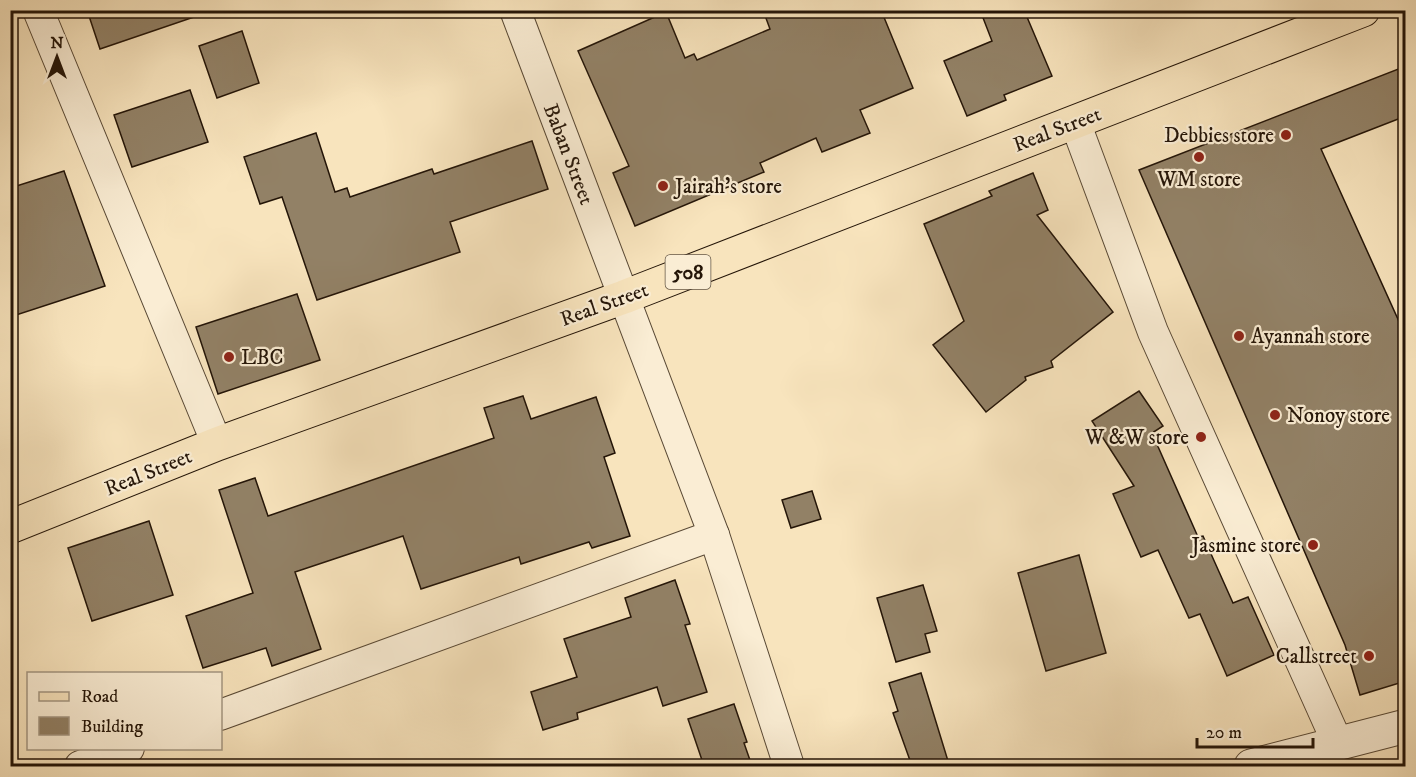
<svg xmlns="http://www.w3.org/2000/svg" width="1416" height="777" font-family="'IM FELL DW Pica',serif">
  <style>
    .building { fill: #928166; stroke: #241508; stroke-width: 1.5 }
    .lines { fill: none; stroke-linecap: round; stroke-linejoin: round }
    .minor-casing { stroke: #594935; stroke-width: 32 }
    .tertiary-casing { stroke: #594935; stroke-width: 35 }
    .primary-casing { stroke: #241508; stroke-width: 35 }
    .minor { stroke: #faedd4; stroke-width: 30 }
    .tertiary { stroke: #faedd4; stroke-width: 33 }
    .primary { stroke: #f8e4bd; stroke-width: 33 }
    .poi-dot { fill: #8f2418; stroke: #faedd4; stroke-width: 2 }
    .labels { text-anchor: middle; stroke-width: 4.5; stroke-linejoin: round; paint-order: stroke }
    .shield { fill: #faedd4; stroke: #645645; stroke-width: 1.5 }
    .shield-label { font-size: 20px; font-weight: bold; fill: #241508 }
    .street-label { font-size: 21px; fill: #241508; stroke: #faedd4 }
    .poi-label { font-size: 21px; fill: #241508; stroke: #faedd4; text-anchor: end }
  </style>
  <rect width="100%" height="100%" fill="#f8e4bd"/>
  <filter id="stains"><feTurbulence type="fractalNoise" baseFrequency=".00333" numOctaves="4"/><feColorMatrix values="0 0 0 0 .2 0 0 0 0 .09 0 0 0 0 .02 0 0 0 .5 -.17"/></filter>
  <radialGradient id="worn" r=".72"><stop offset=".6" stop-color="#630" stop-opacity="0"/><stop offset="1" stop-color="#630" stop-opacity=".3"/></radialGradient>
  <g class="building">
    <path d="M87,10H196L197,16L100,49Z"/>
    <path d="M763,10H881L913,88L860,110L870,133L822,152L816,138L760,163L764,172L635,226L613,173L629,166L578,51L666,12L685,58L694,54L697,60L770,29Z"/>
    <path d="M980,10H1024L1052,76L1004,95L1006,100L967,116L944,61L992,41Z"/>
    <path d="M242,31L259,83L217,98L199,46Z"/>
    <path d="M1406,66V116L1321,149L1406,337V681L1360,695L1345,645L1139,170Z"/>
    <path d="M190,90L208,142L132,167L114,115Z"/>
    <path d="M316,133L335,192L347,188L350,197L432,169L434,174L532,141L548,189L450,222L460,252L317,300L282,197L260,204L244,157Z"/>
    <path d="M64,171L105,286L10,317V188Z"/>
    <path d="M1033,173L1048,210L1037,215L1113,312L1051,361L1053,367L1025,377L1026,380L986,412L933,345L964,321L924,224L992,196L989,191Z"/>
    <path d="M297,294L320,360L218,394L196,327Z"/>
    <path d="M1139,391L1163,426L1152,433L1198,537L1203,536L1233,603L1248,597L1274,655L1227,676L1200,614L1189,618L1158,550L1141,557L1113,494L1134,486L1092,421Z"/>
    <path d="M523,396L531,419L596,397L615,453L604,457L630,536L592,548L589,542L521,564L519,557L421,589L403,536L295,572L321,649L272,666L266,648L203,668L186,616L253,593L219,490L255,478L268,516L494,438L484,408Z"/>
    <path d="M812,491L821,519L791,528L782,500Z"/>
    <path d="M149,521L173,595L92,621L68,548Z"/>
    <path d="M1079,555L1106,653L1046,671L1018,573Z"/>
    <path d="M675,580L690,624L685,625L707,692L663,706L657,687L577,713L578,719L543,730L531,692L577,677L564,639L631,617L625,598Z"/>
    <path d="M923,585L937,631L925,634L930,652L896,662L877,598Z"/>
    <path d="M921,673L948,761L929,766H912L893,713L898,711L889,683Z"/>
    <path d="M734,704L747,742L744,743L752,766H704L688,719Z"/>
  </g>
  <g class="lines">
    <g class="minor-casing">
      <g id="minor">
        <path d="M38,10L217,444"/>
        <path d="M515,10L714,535L789,766"/>
        <path d="M1075,122L1153,332L1338,744"/>
        <path d="M220,715L714,535"/>
        <path d="M80,766L129,748"/>
      </g>
    </g>
    <g class="tertiary-casing">
      <path id="tertiary" d="M1251,766L1406,726"/>
    </g>
    <g class="primary-casing">
      <path id="primary" d="M10,527L217,444L624,297L1363,10"/>
    </g>
    <use href="#minor" class="minor"/>
    <use href="#tertiary" class="tertiary"/>
    <use href="#primary" class="primary"/>
  </g>
  <g class="poi-dot">
    <circle cx="1286" cy="135" r="6"/>
    <circle cx="1199" cy="157" r="6"/>
    <circle cx="663" cy="186" r="6"/>
    <circle cx="1239" cy="336" r="6"/>
    <circle cx="229" cy="357" r="6"/>
    <circle cx="1275" cy="415" r="6"/>
    <circle cx="1201" cy="437" r="6"/>
    <circle cx="1313" cy="545" r="6"/>
    <circle cx="1369" cy="656" r="6"/>
  </g>
  <g class="labels">
    <rect class="shield" x="665.5" y="255" width="45" height="34" rx="4.5"/>
    <g class="shield-label">
      <text x="688" y="279">508</text>
    </g>
    <g class="street-label">
      <text transform="translate(1057 129) rotate(-21)" y="7">Real Street</text>
      <text transform="translate(569 154) rotate(69)" y="7">Baban Street</text>
      <text transform="translate(604 304) rotate(-20)" y="7">Real Street</text>
      <text transform="translate(148 472) rotate(-22)" y="7">Real Street</text>
    </g>
    <g class="poi-label">
      <text x="1274" y="142">Debbies store</text>
      <text x="1199" y="186" text-anchor="middle">WM store</text>
      <text x="675" y="193" text-anchor="start">Jairah's store</text>
      <text x="1251" y="343" text-anchor="start">Ayannah store</text>
      <text x="241" y="364" text-anchor="start">LBC</text>
      <text x="1287" y="422" text-anchor="start">Nonoy store</text>
      <text x="1189" y="444">W &amp;W store</text>
      <text x="1301" y="552">Jasmine store</text>
      <text x="1357" y="663">Callstreet</text>
    </g>
  </g>
  <rect width="1416" height="777" fill="none" stroke="#f8e4bd" stroke-width="36"/>
  <rect x="12" y="12" width="1392" height="753" fill="none" stroke="#241508" stroke-width="3"/>
  <rect x="18" y="18" width="1380" height="741" fill="none" stroke="#241508" stroke-width="1.5"/>
  <rect x="27" y="672" width="195" height="78" fill="#faedd4" stroke="#a49782" stroke-width="1.5"/>
  <rect x="39" y="692" width="30" height="9" fill="#f8e4bd" stroke="#a49782" stroke-width="1.5"/>
  <text x="81" y="702" font-size="18" fill="#241508">Road</text>
  <rect x="39" y="717" width="30" height="18" fill="#928166" stroke="#a49782" stroke-width="1.5"/>
  <text x="81" y="732" font-size="18" fill="#241508">Building</text>
  <g transform="translate(57 57)" stroke="#faedd4" stroke-width="4.5" paint-order="stroke">
  <path d="M0-4.5L10 22L0 15L-10 22Z" fill="#241508"/>
  <text y="-9" font-size="16" font-weight="bold" text-anchor="middle" fill="#241508">N</text>
  </g>
  <path d="M1197 738v9h116v-9" fill="none" stroke="#241508" stroke-width="3"/>
  <text x="1206" y="738" font-size="18" fill="#241508" stroke="#faedd4" stroke-width="4.5" paint-order="stroke">20 m</text>
  <rect width="100%" height="100%" filter="url(#stains)"/>
  <rect width="100%" height="100%" fill="url(#worn)"/>
</svg>
